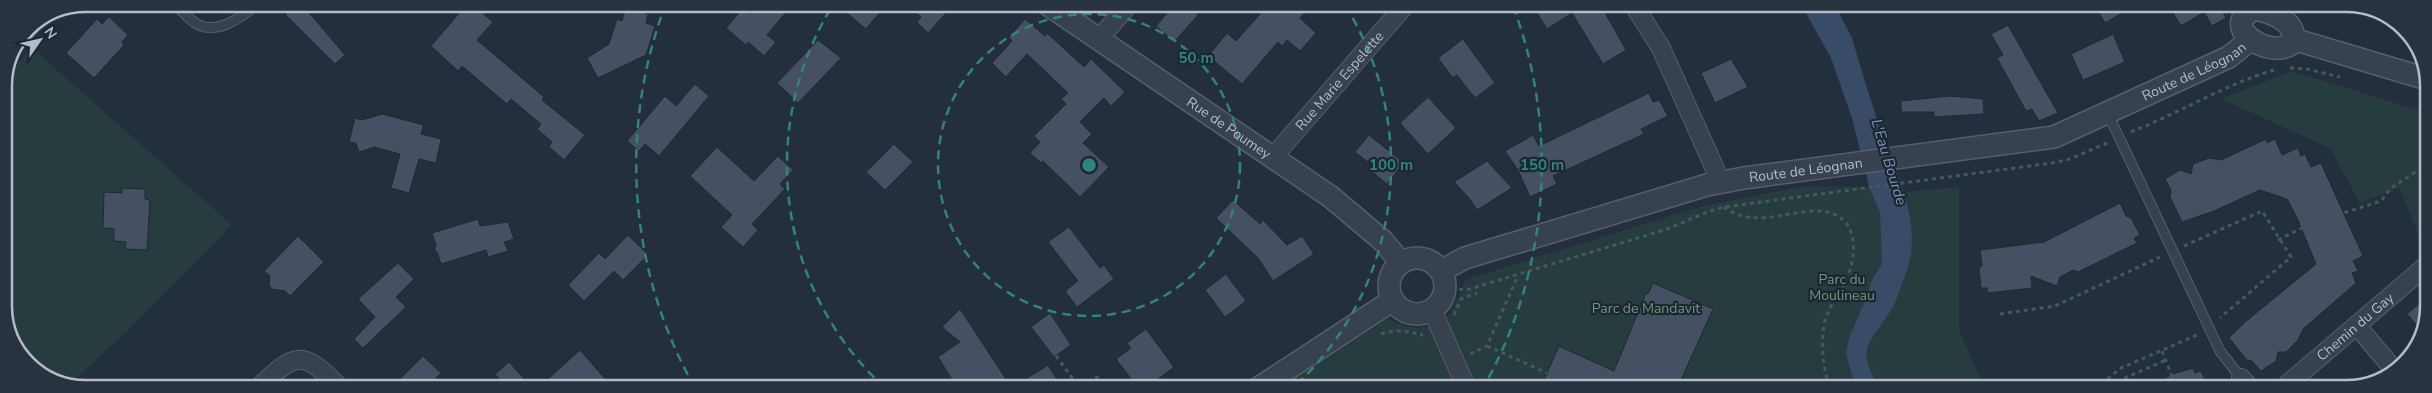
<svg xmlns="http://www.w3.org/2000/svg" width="2432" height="393" font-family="'Nunito Sans',sans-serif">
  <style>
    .green { fill: #263c3f }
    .water { fill: #394c67 }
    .building { fill: #455162; stroke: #1f2835 }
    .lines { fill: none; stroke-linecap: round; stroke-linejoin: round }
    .service-casing { stroke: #565f6c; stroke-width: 11 }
    .minor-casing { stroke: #565f6c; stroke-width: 20 }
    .tertiary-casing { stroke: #565f6c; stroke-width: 24 }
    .path { stroke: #44595c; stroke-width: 3; stroke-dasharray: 4 4; stroke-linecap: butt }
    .service { stroke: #38414e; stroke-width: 9 }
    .minor { stroke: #38414e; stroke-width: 18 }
    .tertiary { stroke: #38414e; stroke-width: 21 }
    .ring { fill: none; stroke: #308480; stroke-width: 2.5; stroke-dasharray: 9 6 }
    .labels { text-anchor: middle; stroke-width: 4.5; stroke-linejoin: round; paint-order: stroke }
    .street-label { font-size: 14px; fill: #b4bcc9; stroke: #1d2633 }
    .park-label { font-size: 14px; fill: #6b9a76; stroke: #1d2633 }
    .water-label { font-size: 15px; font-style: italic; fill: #7c92b1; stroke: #1d2633 }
    .rim { fill: none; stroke: #b4bcc9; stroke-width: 2.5 }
    .centre { fill: #308480; stroke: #1d2633; stroke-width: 2.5 }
    .ring-label { font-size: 15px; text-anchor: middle; font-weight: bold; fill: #308480; stroke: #1d2633; stroke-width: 4.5; stroke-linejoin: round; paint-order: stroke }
  </style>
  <rect width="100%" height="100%" fill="#242f3e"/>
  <g class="green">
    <path d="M32,48L232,225L126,332L69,385L15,342L6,328L4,86L6,75Z"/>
    <path d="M2292,71L2427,113V233L2420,239L2400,188L2360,203L2330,148L2221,99Z"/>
    <path d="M1854,186L1904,192L1959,187V330L1985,389H1278L1388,319C1432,340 1452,322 1465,280L1699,207L1797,187Z"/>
  </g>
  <path class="water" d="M1801,4H1834L1852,38C1862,72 1872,106 1884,139C1898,178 1918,217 1910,259C1909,265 1895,305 1892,309C1868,345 1856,346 1879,389H1856L1846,354L1849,338L1865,301L1872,280L1882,264L1880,213L1869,186L1852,118L1831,58Z"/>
  <g class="building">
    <path d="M294,4H300L306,9L345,55L335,64L285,14Z"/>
    <path d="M467,4H472L493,22L477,40L544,97L542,100L585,135L564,160L549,147L552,142L537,129L541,124L511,99L507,104L462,66L458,71L431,46Z"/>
    <path d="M758,4H793L767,35L776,42L764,56L748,42L746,45L726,28L743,8L750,14Z"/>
    <path d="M836,4H887L866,29Z"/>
    <path d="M906,4H954L928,33L917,22L921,17Z"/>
    <path d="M1175,4H1185L1198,15L1174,42L1156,26Z"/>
    <path d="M1269,4H1313L1300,18L1316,33L1300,51L1287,40L1282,46L1278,42L1242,84L1208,56L1227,33L1236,41Z"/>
    <path d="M1532,4H1600L1626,50L1603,64L1572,13L1547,29Z"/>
    <path d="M2094,4H2137L2105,23Z"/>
    <path d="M2168,4H2218L2226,18L2212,26L2204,12L2181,26Z"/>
    <path d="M626,7L648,14L646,23L655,26L646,55L598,78L587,58L609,44L617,19L622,21Z"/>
    <path d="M109,17L128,35L122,42L124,45L94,78L66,53L97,19L102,24Z"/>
    <path d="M1025,19L1045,36L1047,33L1084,67L1091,59L1125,92L1111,106L1104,98L1080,122L1092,134L1083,143L1109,167L1080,197L1043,161L1041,163L1030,153L1040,142L1034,136L1066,104L1061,99L1068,93L1027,54L1006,77L992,63L1012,41L1009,37Z"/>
    <path d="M2008,25L2042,85L2058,113L2039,121L2032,109L2026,111L1997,58L2003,55L1991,34Z"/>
    <path d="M2113,34L2125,62L2083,80L2071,54Z"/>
    <path d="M1463,39L1495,83L1475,98L1457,75L1453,78L1438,58Z"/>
    <path d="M818,40L841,58L798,103L777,83Z"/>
    <path d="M1731,59L1748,87L1715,103L1701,73Z"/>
    <path d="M695,84L709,96L659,156L645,144L639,151L627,141L665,96L676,106Z"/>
    <path d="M1649,93L1653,102L1659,100L1668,116L1641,129L1644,134L1553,176L1557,184L1530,197L1518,170L1505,151L1533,135L1539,146Z"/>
    <path d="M1950,96L1983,99L1984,114L1934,117V112H1901V101Z"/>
    <path d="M1428,97L1456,128L1428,154L1400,123Z"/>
    <path d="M382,114L424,125L421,134L441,139L436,163L419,159L409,193L391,188L400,154L374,147L359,152L356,143L349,142L355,118L362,120Z"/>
    <path d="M1369,135L1404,163L1387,184L1370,170L1373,166L1355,152Z"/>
    <path d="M2266,139L2267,143L2275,139L2282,155L2298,148L2301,156L2305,154L2311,167L2321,163L2363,256L2353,261L2358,271L2352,273L2356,283L2303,329L2298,340L2286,352H2278L2276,361L2261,371L2252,361L2247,360L2229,338L2245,322L2316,264L2298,220L2287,199L2260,190L2214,211L2182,222L2170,197L2171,190L2165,179L2180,170L2191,174L2193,164L2209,158L2221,160Z"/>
    <path d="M894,144L913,162L885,190L866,172Z"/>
    <path d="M717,147L754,181L778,156L793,170L780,184L785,189L752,224L758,230L743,247L721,227L732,215L690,176Z"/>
    <path d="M1487,161L1512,188L1477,210L1469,198L1454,182Z"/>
    <path d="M122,188L145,189V199L150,200L147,250L125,249L126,242L114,241V229L103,228L104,192L122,193Z"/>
    <path d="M1233,200L1260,224L1263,220L1287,245L1302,236L1314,254L1273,281L1258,258L1216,218Z"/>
    <path d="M2120,203L2126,216L2131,218L2140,235L2134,238L2137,243L2078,272L2073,270L2060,277L2057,286L2031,276L2032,288L1988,293L1987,288H1981L1979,269L1982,265L1980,250L2044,242Z"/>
    <path d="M478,219L480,226L508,222L514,239L504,242L508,251L488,257L486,250L441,264L437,252L434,250L436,245L432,233Z"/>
    <path d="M1069,227L1100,268L1104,265L1114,279L1077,307L1065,291L1078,281L1048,242Z"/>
    <path d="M628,235L648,255L623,280L614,271L584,301L568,285L599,253L605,259Z"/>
    <path d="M298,236L324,262L290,296L285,291L272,289L269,285L270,276L264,271Z"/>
    <path d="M398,263L414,279L396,297L406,307L363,348L354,339L375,317L358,299Z"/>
    <path d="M1226,274L1246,301L1225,317L1205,290Z"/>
    <path d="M1653,283L1713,309L1677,389H1540L1559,346L1614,371L1646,293L1648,294Z"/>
    <path d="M2420,303L2427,310L2428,318L2421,330L2407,314Z"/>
    <path d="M960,309L1006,379L990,389H958L938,357L960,342L942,327Z"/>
    <path d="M1050,313L1071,345L1054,357L1031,327Z"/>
    <path d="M1146,329L1174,367L1145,389H1139L1116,359L1131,348L1127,343Z"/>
    <path d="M580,350L614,389H537Z"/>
    <path d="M423,356L441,373L425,389H390Z"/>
    <path d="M509,362L533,389H509L495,374Z"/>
    <path d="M1048,365L1063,389H1010Z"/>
    <path d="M2193,368L2195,373L2201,371L2209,389H2143L2173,374Z"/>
  </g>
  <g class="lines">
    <g class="service-casing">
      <g id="service">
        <path d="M175,4C181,10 188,18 195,23C216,36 242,18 256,4"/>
        <path d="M11,53L39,23"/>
        <path d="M2108,114L2220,351L2241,378"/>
      </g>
    </g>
    <g class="minor-casing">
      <g id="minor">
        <path d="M1633,4L1661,48L1715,169L1718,183"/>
        <path d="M1099,39L1129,4"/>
        <path id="s1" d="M1273,157L1406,4"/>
        <path d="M1432,310L1467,389"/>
        <path d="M2357,326L2395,371"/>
        <path d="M2241,378L2251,389"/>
        <path d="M257,389C297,351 302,349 341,389"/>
        <path id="s2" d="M2282,389L2427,265"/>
      </g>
    </g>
    <g class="tertiary-casing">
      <g id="tertiary">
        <path id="s3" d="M1047,4L1331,197L1383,241L1401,263"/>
        <path d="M2256,9C2270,12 2302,23 2291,44C2269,60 2216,25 2256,9Z"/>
        <path d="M2293,39L2427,79"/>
        <circle cx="1417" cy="286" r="28"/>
        <path id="s4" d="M1441,271L1465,258L1707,185L1744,178L2054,137L2229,57L2250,40"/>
        <path d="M1257,389L1393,300"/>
      </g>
    </g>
    <g class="path">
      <path d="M2290,68L2307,69L2340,77"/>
      <path d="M2131,132C2179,113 2224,85 2274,70"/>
      <path d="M1724,207C1759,234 1804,200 1836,215C1859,226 1856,261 1846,280C1840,294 1829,306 1825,321C1820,344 1823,367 1830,389"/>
      <path d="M2278,240L2312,223L2381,201L2391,188L2427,164"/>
      <path d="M2184,246L2262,211L2291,257L2220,318"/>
      <path d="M1451,290L1470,289C1534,269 1599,250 1664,230C1684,223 1703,212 1724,207L2052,163L2070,159L2107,143"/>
      <path d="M2000,314L2055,306L2160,257"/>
      <path d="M1454,315L1461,299L1477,293"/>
      <path d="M1381,334C1396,329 1408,331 1423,335"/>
      <path d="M1487,346L1547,373"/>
      <path d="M2162,351L2173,379"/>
      <path d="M1470,354L1487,346L1516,280L1515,274"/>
      <path d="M1056,356L1078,386L1102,375"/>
      <path d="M2095,389L2121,368L2197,335"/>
      <path d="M2112,389L2127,377L2166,360"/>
    </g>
    <use href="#service" class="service"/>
    <use href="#minor" class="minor"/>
    <use href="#tertiary" class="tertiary"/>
  </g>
  <g class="ring">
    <circle cx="1089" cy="165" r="151"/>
    <path d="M885 388A302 302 0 0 1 833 5M1345 5A302 302 0 0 1 1293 388"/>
    <path d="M695 388A453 453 0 0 1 665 6M1513 6A453 453 0 0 1 1483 388"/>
  </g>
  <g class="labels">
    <g class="street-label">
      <text dy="5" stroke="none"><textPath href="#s4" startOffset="785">Route de Léognan</textPath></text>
      <text dy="5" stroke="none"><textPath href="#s1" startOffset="101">Rue Marie Espelette</textPath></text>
      <text dy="5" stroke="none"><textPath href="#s3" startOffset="220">Rue de Poumey</textPath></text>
      <text dy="5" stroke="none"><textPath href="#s4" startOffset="380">Route de Léognan</textPath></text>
      <text dy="5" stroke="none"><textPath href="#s2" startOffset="96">Chemin du Gay</textPath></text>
    </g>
    <g class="park-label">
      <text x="1842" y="284">Parc du<tspan x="1842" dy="16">Moulineau</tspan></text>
      <text x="1646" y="313">Parc de Mandavit</text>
    </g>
    <g class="water-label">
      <text transform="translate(1889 162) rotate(73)" y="5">L'Eau Bourde</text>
    </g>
  </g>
  <path d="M0 0H2432V393H0ZM86 12H2346A74 74 0 0 1 2420 86V306A74 74 0 0 1 2346 380H86A74 74 0 0 1 12 306V86A74 74 0 0 1 86 12Z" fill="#29323f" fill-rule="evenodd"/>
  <path class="rim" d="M86 12H2346A74 74 0 0 1 2420 86V306A74 74 0 0 1 2346 380H86A74 74 0 0 1 12 306V86A74 74 0 0 1 86 12Z"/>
  <circle cx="1089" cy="165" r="8" class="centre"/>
  <g class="ring-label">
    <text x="1196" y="63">50 m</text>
    <text x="1391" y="170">100 m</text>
    <text x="1542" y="170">150 m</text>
  </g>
  <g transform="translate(40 40) rotate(56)" stroke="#1d2633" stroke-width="4" paint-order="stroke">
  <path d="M0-4L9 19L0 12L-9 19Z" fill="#b4bcc9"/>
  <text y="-8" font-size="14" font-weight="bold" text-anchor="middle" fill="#b4bcc9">N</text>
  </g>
</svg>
